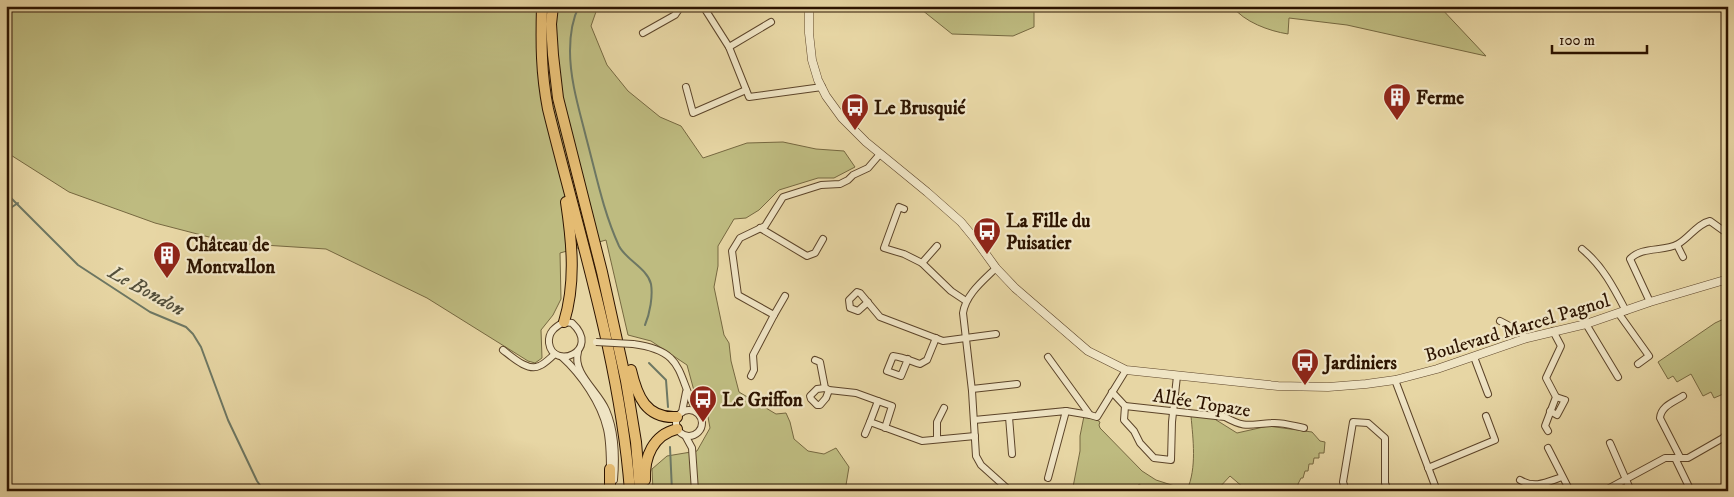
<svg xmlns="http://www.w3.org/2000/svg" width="1734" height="497" font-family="'IM FELL DW Pica',serif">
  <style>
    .green { fill: #bebb80; stroke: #766840 }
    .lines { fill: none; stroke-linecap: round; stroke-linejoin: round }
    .stream { stroke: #6d7763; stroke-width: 2 }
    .minor-casing { stroke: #5c4429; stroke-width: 8 }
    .tertiary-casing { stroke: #5c4429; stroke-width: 9 }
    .trunk-casing { stroke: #2d1400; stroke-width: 12 }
    .minor { stroke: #efe4c4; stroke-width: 6 }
    .tertiary { stroke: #efe4c4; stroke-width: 8 }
    .trunk { stroke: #e4bb72; stroke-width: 10 }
    .minor-bridge-casing { stroke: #5c4429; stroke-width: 8; stroke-linecap: butt }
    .minor-bridge { stroke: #efe4c4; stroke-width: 6 }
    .labels { text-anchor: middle; stroke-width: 4.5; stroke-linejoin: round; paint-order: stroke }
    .poi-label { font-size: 19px; font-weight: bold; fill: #2d1400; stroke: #efe4c4; text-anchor: start }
    .street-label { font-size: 19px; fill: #2d1400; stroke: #efe4c4 }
    .water-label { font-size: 20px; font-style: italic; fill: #524e3a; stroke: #efe4c4 }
  </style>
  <rect width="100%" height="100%" fill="#e7d6a4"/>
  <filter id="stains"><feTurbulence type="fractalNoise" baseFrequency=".004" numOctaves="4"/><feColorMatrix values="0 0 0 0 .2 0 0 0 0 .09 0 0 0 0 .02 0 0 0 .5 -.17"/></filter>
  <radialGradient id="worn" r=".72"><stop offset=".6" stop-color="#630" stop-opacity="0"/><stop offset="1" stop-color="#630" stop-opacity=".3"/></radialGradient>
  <g class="green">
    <path d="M6,6H598L591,26L607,65L628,91L660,117L681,126L703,158L747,143L783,142L816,149L844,151L855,167L834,178H818L779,190L759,210L746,218L734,219L718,246V266L714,287L724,335L729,343L731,361L739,392L776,414L786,413L790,422L794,439L808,451L824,454L836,448L849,467L845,491H653L652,469L667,456L697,451L710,428L706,406L696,398L687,365L651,341L628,335L606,240L560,253L561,299L553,315L541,330L542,358L535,363L528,361L427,298L326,249L232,243L155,223L69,192L6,152Z"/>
    <path d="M917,6H1023L1034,10V27L1013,36L952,34Z"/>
    <path d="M1232,6H1439L1486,56L1347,25L1289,18L1288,34C1269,31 1244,22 1232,6Z"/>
    <path d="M1728,317V392L1714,398L1711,392L1703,396L1691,374L1677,382L1673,376L1668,379L1658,362L1715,323Z"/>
    <path d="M1084,416H1090L1100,422L1099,425L1100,428L1142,471L1156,480L1187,490C1197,468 1193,439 1191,416L1213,418L1237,433L1268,426L1312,432L1320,441L1325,442L1324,453H1319V458H1314L1313,464H1309L1308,471H1305L1303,478H1301L1298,484V491H1244V488L1230,476L1218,489L1219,491H1148L1139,484L1135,491H1072L1067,487H1073L1080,451V436Z"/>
  </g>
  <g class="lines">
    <g class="stream">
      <path d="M579,6C572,20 570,35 570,51C570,80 579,109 586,137C596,174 603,211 619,246C626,260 647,268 651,284C653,296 650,313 645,325"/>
      <path d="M6,193L78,265L150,312L186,327L193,334L201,347L228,420L257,481L264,491"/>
      <path d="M6,214L9,209L18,203"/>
      <path d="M649,363L666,380L668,407"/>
      <path d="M670,447L672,491"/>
    </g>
    <g class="minor-casing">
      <g id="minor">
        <path d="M703,6L729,47L749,97L822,87"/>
        <path d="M643,33L675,15L681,6"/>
        <path d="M729,47L771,22"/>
        <path d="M686,87L693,113L746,90"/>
        <path d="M904,209L899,207L884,248L904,254L922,263"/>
        <path d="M760,228L807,256L815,253L823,239"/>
        <path d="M1677,245L1683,257"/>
        <path d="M937,246L922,263L951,291L966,301"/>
        <path d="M1582,249C1602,265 1614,288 1626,311"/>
        <path d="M996,268C983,281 966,294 963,313L972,391L976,456L981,465L1010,491"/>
        <path d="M868,302L858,311L850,308L849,300L857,292L860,293L880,317L943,341L996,334"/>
        <path d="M1650,302L1630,259C1642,246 1664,252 1678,244C1690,237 1697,224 1710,221L1728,234"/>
        <path d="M1619,314L1649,356L1638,364"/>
        <path d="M774,315L785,296"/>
        <path d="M1500,321L1517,330L1527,338"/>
        <path d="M564,322L572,323C602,351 553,371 549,343C548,332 555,327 564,322Z"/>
        <path d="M1586,324L1618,377"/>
        <path d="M633,344C686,351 676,374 697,412"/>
        <path d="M503,350C511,356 528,372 539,366C545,364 550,358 555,354"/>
        <path d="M578,352C572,373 598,391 606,410C615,431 616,457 614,480"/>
        <path d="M562,357C581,374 601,403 607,429C610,442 610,458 610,471"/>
        <path d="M1048,357L1090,415L1097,417L1126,370"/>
        <path d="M1474,357L1488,394"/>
        <path d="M908,359L901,376L887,371L893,356C902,357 911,361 920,364L927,360L936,338"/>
        <path d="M815,360L820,362L825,388L829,390L856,393L878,401"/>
        <path d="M751,376L754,370L753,355L774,315L738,295L732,251L740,238L765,226L783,197L821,185L840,184L848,180L853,175L868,168L880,154"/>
        <path d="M1395,380L1437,491"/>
        <path d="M825,388L817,389L810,396L811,399L817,405H820L826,398L829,390"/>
        <path d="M972,389L1017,384"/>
        <path d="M1112,392L1125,406L1124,420L1134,431L1140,443L1154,458L1171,460L1172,422L1177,376"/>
        <path d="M1125,406L1225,417C1246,429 1250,424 1272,423C1282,422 1294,426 1304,428"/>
        <circle cx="689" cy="423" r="13"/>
        <path d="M1066,411L1090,415"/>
        <path d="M1550,411L1557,415L1565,400L1556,397"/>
        <path d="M682,412L686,392"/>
        <path d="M1009,417L1012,454"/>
        <path d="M974,420L1066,411L1048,478"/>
        <path d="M885,428L892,406L878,401L870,422L922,441L975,436"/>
        <path d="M1548,431L1545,426L1556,397L1546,378L1561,346L1553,331"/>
        <path d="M865,434L870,422"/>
        <path d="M686,437L692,448L695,491"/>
        <path d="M937,439V422L944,408"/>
        <path d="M1610,443L1631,491"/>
        <path d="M1548,448L1570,491"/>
        <path d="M1680,457L1660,418C1661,406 1674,402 1683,396"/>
        <path d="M1675,458L1691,491"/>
        <path d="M1428,468L1495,440L1486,416"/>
        <path d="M1520,480C1535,489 1547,482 1562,477"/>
        <path d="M1346,491L1343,482L1353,422L1368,423L1385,438V483L1388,491"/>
        <path d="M1604,491L1665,458H1688L1723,438L1728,432"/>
      </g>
    </g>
    <g class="tertiary-casing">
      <path id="tertiary" d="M809,6V33L812,60L818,80L826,96L842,118L866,142L927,192L961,222L975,239L996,268L1015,288L1088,351L1126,370L1278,386L1328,387L1366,384L1395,380L1437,369L1527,338L1586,324L1650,302L1728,279"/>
    </g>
    <g class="trunk-casing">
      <g id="trunk">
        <path d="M542,6C541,43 541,73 548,109C579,235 620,361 630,491"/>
        <path d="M553,6L551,24L553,55L558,98L602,272L626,381L636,442L640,491"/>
        <path d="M564,322C576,283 572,242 566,202"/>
        <path d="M631,370C637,396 646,419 677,417"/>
        <path d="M645,480C644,457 653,435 677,429"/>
        <path d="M610,491V469"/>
      </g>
    </g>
    <use href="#minor" class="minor"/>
    <use href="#tertiary" class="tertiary"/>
    <use href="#trunk" class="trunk"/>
    <g class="minor-bridge-casing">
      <path id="minor-bridge" d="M596,342L633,344"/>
    </g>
    <use href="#minor-bridge" class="minor-bridge"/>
  </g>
  <defs>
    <g id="building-pin" transform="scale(1.4375)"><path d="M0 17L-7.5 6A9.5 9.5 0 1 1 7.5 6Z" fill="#8f2418" stroke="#efe4c4"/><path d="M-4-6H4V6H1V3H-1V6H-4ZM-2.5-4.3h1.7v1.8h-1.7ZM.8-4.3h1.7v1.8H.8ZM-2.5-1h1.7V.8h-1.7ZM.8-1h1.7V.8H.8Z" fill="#fff"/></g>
    <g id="bus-pin" transform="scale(1.4375)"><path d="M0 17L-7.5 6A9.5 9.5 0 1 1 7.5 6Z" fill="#8f2418" stroke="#efe4c4"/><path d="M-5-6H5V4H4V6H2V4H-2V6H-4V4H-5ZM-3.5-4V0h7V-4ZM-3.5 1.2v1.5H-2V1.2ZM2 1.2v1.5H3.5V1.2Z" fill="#fff"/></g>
  </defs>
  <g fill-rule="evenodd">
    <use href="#building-pin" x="1397" y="97"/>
    <use href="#bus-pin" x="855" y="107"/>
    <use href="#bus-pin" x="987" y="231"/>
    <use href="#building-pin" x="167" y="255"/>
    <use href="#bus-pin" x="1305" y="362"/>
    <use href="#bus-pin" x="703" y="399"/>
  </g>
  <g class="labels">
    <g class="poi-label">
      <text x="1416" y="104">Ferme</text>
      <text x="874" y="114">Le Brusquié</text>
      <text x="1006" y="227">La Fille du<tspan x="1006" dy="22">Puisatier</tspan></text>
      <text x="186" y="251">Château de<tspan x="186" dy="22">Montvallon</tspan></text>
      <text x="1324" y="369">Jardiniers</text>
      <text x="722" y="406">Le Griffon</text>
    </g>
    <g class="street-label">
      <text transform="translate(1517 327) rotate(-17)" y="7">Boulevard Marcel Pagnol</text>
      <text transform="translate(1202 402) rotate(9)" y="7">Allée Topaze</text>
    </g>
    <g class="water-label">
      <text transform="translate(147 290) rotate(29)" y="7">Le Bondon</text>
    </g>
  </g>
  <rect width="1734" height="497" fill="none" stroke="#e7d6a4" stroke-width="25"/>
  <rect x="8" y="8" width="1719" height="482" fill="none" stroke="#2d1400" stroke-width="2.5"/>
  <rect x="12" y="12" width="1709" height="472" fill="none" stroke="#2d1400"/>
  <path d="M1552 45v8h95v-8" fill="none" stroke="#2d1400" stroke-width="2.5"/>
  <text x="1559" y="45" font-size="15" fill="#2d1400" stroke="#efe4c4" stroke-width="4" paint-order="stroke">100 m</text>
  <rect width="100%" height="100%" filter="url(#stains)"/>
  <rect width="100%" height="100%" fill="url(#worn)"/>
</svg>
